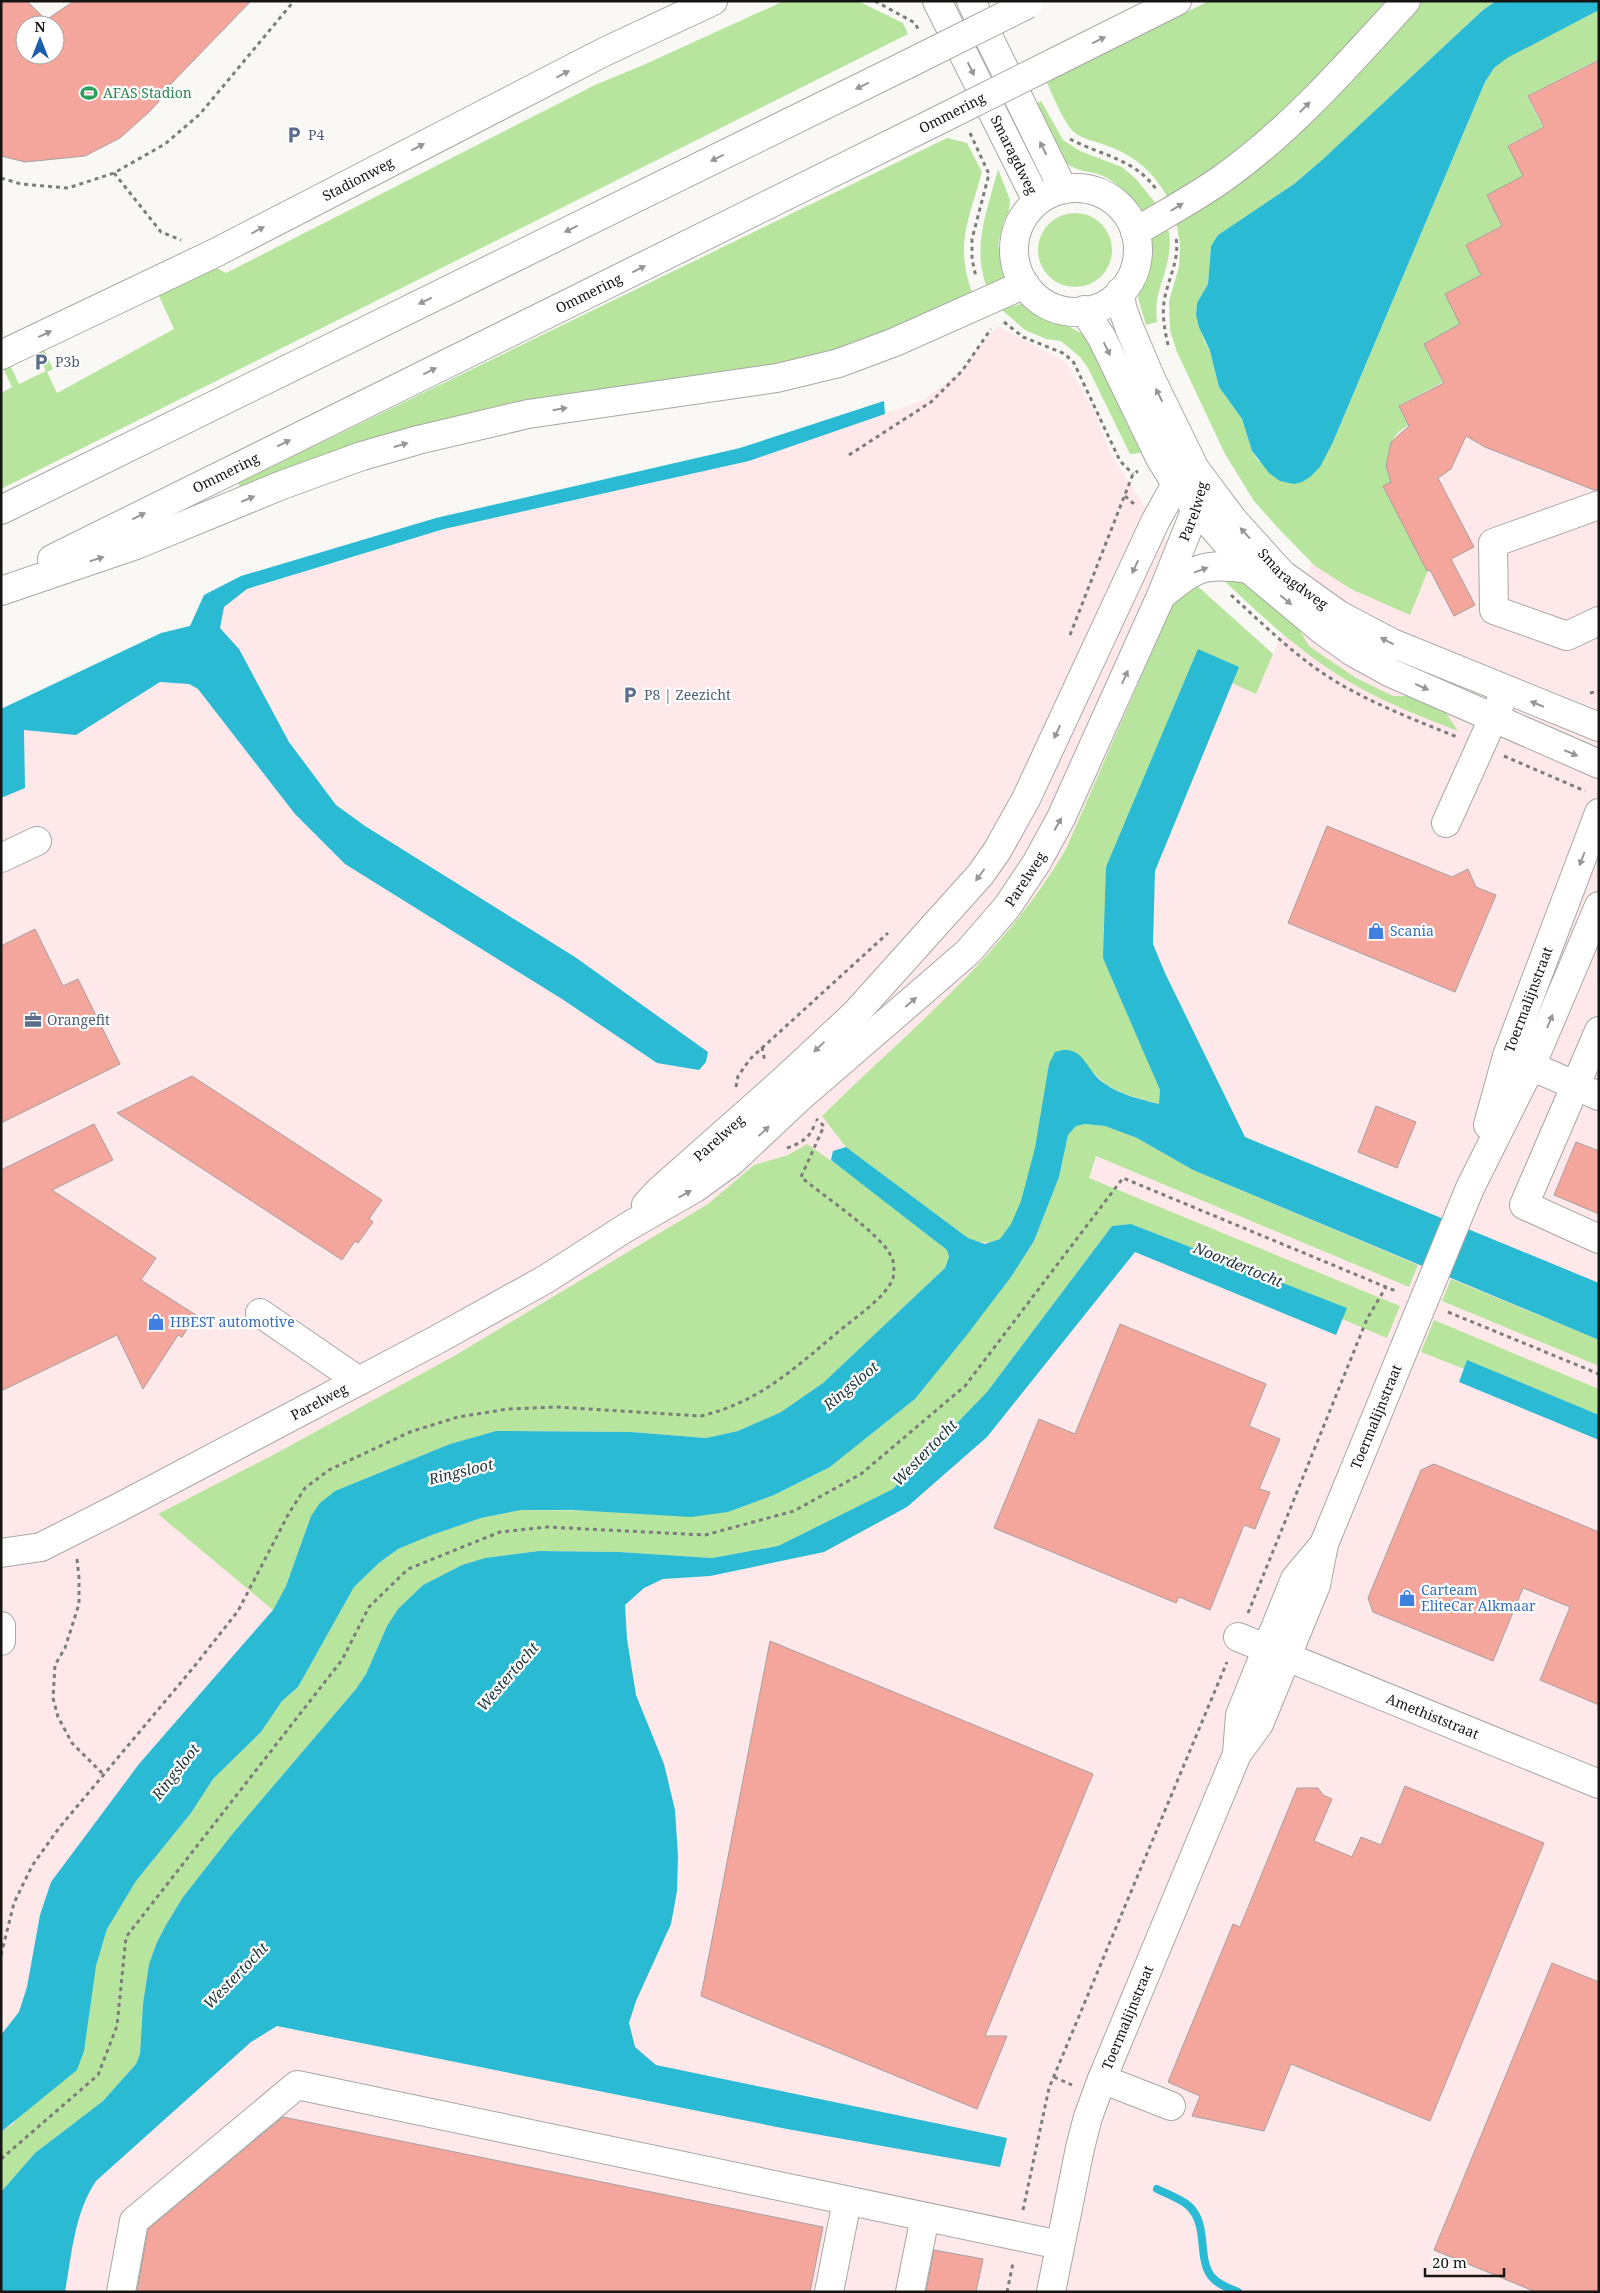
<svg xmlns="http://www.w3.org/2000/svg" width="1600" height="2293" font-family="'Noto Serif',serif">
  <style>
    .industrial { fill: #fee8e9 }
    .green { fill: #b7e59e }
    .water { fill: #2abad3 }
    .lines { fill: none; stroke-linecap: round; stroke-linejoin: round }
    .stream { stroke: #2abad3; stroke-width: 8 }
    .building { fill: #f4a59c; stroke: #a5a1a1; fill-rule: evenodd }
    .minor-casing { stroke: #a7a7a4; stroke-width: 30 }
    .highway-casing { stroke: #a7a7a4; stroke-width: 30 }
    .path { stroke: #7d7c7b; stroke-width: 3; stroke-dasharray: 4 4; stroke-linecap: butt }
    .minor { stroke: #fff; stroke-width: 28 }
    .highway { stroke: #fff; stroke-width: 28 }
    .highway-bridge-casing { stroke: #a7a7a4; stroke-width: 30; stroke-linecap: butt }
    .highway-bridge { stroke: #fff; stroke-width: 28 }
    .oneway { fill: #969695 }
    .labels { text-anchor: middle; stroke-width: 4.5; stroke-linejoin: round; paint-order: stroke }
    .leisure-label { font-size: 14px; fill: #27864d; stroke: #fff; text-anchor: start }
    .street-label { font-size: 14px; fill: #161514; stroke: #fff }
    .service-label { font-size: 14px; fill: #4e5e75; stroke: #fff; text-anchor: start }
    .shop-label { font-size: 14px; fill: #366cbe; stroke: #fff; text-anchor: start }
    .water-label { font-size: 15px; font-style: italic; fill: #20373c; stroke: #fff }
  </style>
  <rect width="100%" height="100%" fill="#f9f8f5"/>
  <path class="industrial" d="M1599,10V2292H1V798L25,787L24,730L224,607L247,589L444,529L749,461L924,400L962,370L997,326L1066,362L1095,413L1112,456L1195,584L1273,654L1494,130Z"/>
  <g class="green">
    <path d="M784,1H858L903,23L908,34L1,489V393L12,387L3,368L10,365L19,384L46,371L37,352L44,349L53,369L47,372L57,393L174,329L158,294L213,266L226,273L595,85L641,66Z"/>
    <path d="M1209,1H1392L1249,146L1168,198C1153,171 1134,155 1105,145C1095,141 1082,139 1074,132C1063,122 1053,95 1046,81Z"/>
    <path d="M1412,1H1496L1483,10L1322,160L1294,184L1218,235L1211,246L1208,284L1197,303L1196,315L1205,343L1210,351L1219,387L1242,419L1252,451L1259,462L1333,442L1485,82L1494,68L1506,58L1599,10V59L1527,96L1543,127L1508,145L1524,176L1488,195L1503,225L1466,245L1482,274L1446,294L1461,324L1424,344L1443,382L1400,405L1410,425C1389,433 1386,455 1388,474L1428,570L1410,615L1351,589L1315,566L1277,527L1254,501L1225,454L1177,352L1170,330L1169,301L1179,267L1180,245L1175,213Z"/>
    <path d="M1041,101L1063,140L1080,151L1122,167L1136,179L1157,205L1141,213C1129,197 1117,179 1097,174C1082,170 1073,170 1061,159L1031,106Z"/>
    <path d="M947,138L967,143L982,172C969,220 954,245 973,295L858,345L243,492L238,483Z"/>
    <path d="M998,169L1010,200L1009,211L1004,222L998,245L1005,280L987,288C971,247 988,209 998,169Z"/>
    <circle cx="1075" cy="250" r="37"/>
    <path d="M1166,222C1175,246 1166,268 1159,291C1156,301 1156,312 1157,322L1146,325L1138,298L1140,287L1148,261L1152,236Z"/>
    <path d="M1021,304L1038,316L1065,324L1091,339L1114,386L1123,416L1141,453L1130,454L1088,368L1080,357L1061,341L1046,339L1025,330L1001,309Z"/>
    <path d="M1216,573L1251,582L1295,623L1309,646L1356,678L1393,696H1418L1444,710L1458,731C1422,717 1386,703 1353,684C1302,655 1258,613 1216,573Z"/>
    <path d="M1195,584L1273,654L1256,694L1232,683L1238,667L1106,867L1160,1090L1159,1104C1134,1097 1110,1092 1093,1072L1049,1064C1044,1101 1028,1216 1001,1238C991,1246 979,1242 968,1238L846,1147L822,1116C910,1029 1002,958 1066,849L1173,604L1183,591Z"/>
    <path d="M1085,1124L1105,1126L1137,1138L1193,1170L1418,1265L1409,1287L1096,1156L1089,1178L1400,1306L1387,1338L1342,1319L1346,1308L1131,1224L1112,1226L987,1392L893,1489L778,1546L712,1558L619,1552L539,1551L485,1558L462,1565L423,1585L398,1609L387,1626L366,1674L356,1689L234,1832L183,1897L166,1925L157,1942L149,1964L143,2004L140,2054L136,2064L103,2101L35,2153L1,2192V2132L14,2123L96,1966L107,1929L136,1881L191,1813L213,1779L261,1732L282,1701L298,1687L354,1587L379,1563L398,1549L432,1535L481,1518L521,1510L728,1512L774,1495L830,1467L915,1399L1011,1277L1034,1241L1059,1177L1068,1135L1076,1126Z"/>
    <path d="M807,1144L853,1176L947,1250L949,1257L945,1268L823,1383L781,1412L738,1431L706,1438L631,1432L496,1431L450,1444L335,1491L311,1516L286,1586L273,1610L158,1514L273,1455L454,1356L708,1204L754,1165L788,1155Z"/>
    <path d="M1451,1279L1599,1340V1366L1442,1301Z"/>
    <path d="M1434,1320L1599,1389V1415L1468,1361L1464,1369L1421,1352Z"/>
  </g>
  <g class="water">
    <path d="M1496,1H1599V10L1507,58L1494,68L1485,82L1333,442L1320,467L1310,477L1302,482L1294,484L1280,481L1269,473L1252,451L1242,419L1219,387L1210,351L1199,327L1196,315L1197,303L1208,284L1211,246L1218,235L1294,184L1322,160L1483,10Z"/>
    <path d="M884,401L885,414L749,461L444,529L247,589L224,607L220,628L239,649L289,742L336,805L365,826L575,957L708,1052L706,1062L699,1070L657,1063L562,999L345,864L295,814L198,689L189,684L160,682L76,735L24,730L25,788L1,798V709L161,633L190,626L204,595L241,576L436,518L740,448Z"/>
    <path d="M1198,649L1239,667L1155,871L1153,944L1165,973L1245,1137L1599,1283V1340L1193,1170L1137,1138L1105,1126L1085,1124L1076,1126L1068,1135L1059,1177L1034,1241L1011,1277L966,1336L915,1399L830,1467L774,1495L728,1512L691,1517L573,1510H521L481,1518L432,1535L398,1549L379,1563L354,1587L298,1687L282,1701L261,1732L213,1779L191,1813L136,1881L107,1929L96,1966L84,2051L77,2070L1,2132V2035L19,2012L27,1987L40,1915L51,1882L139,1764L273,1610L286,1586L311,1516L320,1503L335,1491L450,1444L496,1431L631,1432L706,1438L738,1431L781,1412L823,1383L945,1268L949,1257L947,1250L831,1160L833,1151L846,1147L968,1238L985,1244L1000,1239L1011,1224L1021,1201L1035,1148L1049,1064L1055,1052C1084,1042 1085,1071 1104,1083C1121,1095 1139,1099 1159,1104L1160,1090L1103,958L1106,867Z"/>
    <path d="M1131,1224L1347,1308L1336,1335L1135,1252L987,1437L907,1507L824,1552L710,1576L663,1579L644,1588L625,1605L627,1639L636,1695L664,1764L675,1810L678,1856L677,1891L671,1924L636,2001L629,2023L635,2047L656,2065L1007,2138L1000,2167L787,2129L277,2026L251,2042L96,2181C74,2214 72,2254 65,2292H1V2192L35,2153L103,2101L136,2064L140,2054L143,2004L149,1964L157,1942L166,1925L183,1897L234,1832L356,1689L366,1674L387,1626L398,1609L423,1585L462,1565L485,1558L539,1551L619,1552L712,1558L778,1546L893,1489L987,1392L1112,1226Z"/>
    <path d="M1467,1360L1599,1415V1440L1459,1382Z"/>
  </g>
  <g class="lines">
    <path class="stream" d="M1157,2189C1167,2194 1181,2199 1189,2206C1209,2225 1197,2257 1211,2276C1218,2285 1229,2288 1238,2292"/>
  </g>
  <g class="building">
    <path d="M1,1H27L46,20L74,1H251L164,91L166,94L148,113L120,138L85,156L25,162L1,156ZM25,25H55V55H25Z"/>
    <path d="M1599,60V490H1594L1485,447L1466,436L1451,469L1438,478L1474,547L1451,559L1475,605L1454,616L1430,570L1427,571L1383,486L1391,482L1386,466L1391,442L1409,426L1399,406L1444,383L1424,344L1460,324L1445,294L1481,275L1466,245L1502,226L1487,195L1523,176L1508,146L1544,127L1528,96Z"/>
    <path d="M1327,826L1452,877L1468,869L1476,887L1496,895L1455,992L1288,923Z"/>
    <path d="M35,929L63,986L78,979L120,1064L1,1123V946Z"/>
    <path d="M192,1076L382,1200L369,1219L373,1222L358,1243L355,1241L342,1260L117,1113Z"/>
    <path d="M1376,1106L1416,1122L1397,1168L1358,1152Z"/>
    <path d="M94,1124L113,1160L52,1190L156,1258L141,1280L196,1315L182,1337L178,1335L143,1389L117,1335L1,1391V1170Z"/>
    <path d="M1576,1142L1599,1151V1214L1554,1195Z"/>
    <path d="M1120,1324L1266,1384L1249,1426L1280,1439L1259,1489L1270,1492L1255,1529L1244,1525L1210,1610L1179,1597L1176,1603L994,1528L1039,1419L1075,1434Z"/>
    <path d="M1434,1464L1599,1532V1705L1540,1680L1570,1607L1523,1588L1493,1661L1373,1612L1368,1598L1421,1470Z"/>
    <path d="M770,1641L1093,1774L985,2036H1007L977,2109L701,1996Z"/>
    <path d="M1405,1786L1544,1843L1430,2121L1291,2064L1264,2131L1192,2116L1200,2096L1168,2082L1233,1924L1240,1927L1297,1788H1318L1323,1795L1332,1799L1314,1841L1352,1857L1361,1837L1381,1845Z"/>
    <path d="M1552,1963L1599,1982V2292H1536L1434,2250Z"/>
    <path d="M283,2117L823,2227L810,2292H137L148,2229Z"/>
    <path d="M934,2250L983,2259L976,2292H926Z"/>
  </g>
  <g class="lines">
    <g class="minor-casing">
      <g id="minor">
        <path id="s1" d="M1120,292L1122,307L1129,327L1151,379L1195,469L1234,521L1282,574L1339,615L1392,643L1599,727"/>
        <path d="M1084,310L1102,338L1160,458L1176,484L1249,569L1322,630L1353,652L1391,673L1599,764"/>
        <path id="s2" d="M1,355L215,253L604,52L713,1"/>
        <path d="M1599,505L1493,543L1494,610L1567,636L1599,621"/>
        <path d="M1161,596C1196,567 1203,562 1249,569"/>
        <path d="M1446,823L1501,701"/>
        <path d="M1,858L37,841"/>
        <path d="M1599,1031L1524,1205L1599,1239"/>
        <path d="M1515,1059L1599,1096"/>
        <path id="s3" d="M1488,1125L1507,1056L1599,813"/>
        <path id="s4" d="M646,1205L659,1191L782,1082L855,1014L980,875L997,851L1026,799L1155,522L1176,484"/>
        <path d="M260,1313L359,1381"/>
        <path id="s5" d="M1,1553L41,1547L120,1507L440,1338L546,1279L627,1227L695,1188L731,1162L798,1099L968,952L1007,907L1037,862L1061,818L1161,596L1196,509L1203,480L1176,484"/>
        <path d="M1,1626V1641"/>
        <path id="s6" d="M1238,1637L1599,1784"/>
        <path d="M1237,1754L1240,1715L1295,1579L1321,1548"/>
        <path d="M1102,2079L1171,2106"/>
        <path d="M121,2292L134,2221L297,2085L1060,2245"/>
        <path d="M829,2292L847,2201"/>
        <path d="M910,2292L925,2217"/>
        <path id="s7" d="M1051,2292L1080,2148L1088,2117L1102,2079L1237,1754L1259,1724L1316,1585L1324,1544L1470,1188L1531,1066L1599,906"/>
      </g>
    </g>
    <g class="highway-casing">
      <g id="highway">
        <path id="s8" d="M937,1L1037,201"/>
        <path d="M971,1L1063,189"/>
        <path d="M1055,62L1177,1"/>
        <circle cx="1076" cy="250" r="62"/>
        <path d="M1135,232C1165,214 1197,197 1226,176C1294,127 1350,62 1406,1"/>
        <path d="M1,510L906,65"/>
        <path id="s9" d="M52,559L935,122"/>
        <path d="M1,591L136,545L282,485L362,456L418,440L528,414L777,378L839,363L895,342L1025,284"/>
      </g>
    </g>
    <g class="path">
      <path d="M875,1L915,23L918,29"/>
      <path d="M970,133L989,174L972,239V259L976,277"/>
      <path d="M1070,139C1100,155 1135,159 1156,189"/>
      <path d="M114,173L161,232L181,240"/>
      <path d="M1,178L21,184L68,188L114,173L165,144L200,114L294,1"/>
      <path d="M1004,322L1023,337L1065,354L1074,363L1120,461L1133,474"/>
      <path d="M1168,345C1165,331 1162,317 1164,302C1167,281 1180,260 1176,238"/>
      <path d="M849,455L931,402L962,371L991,329"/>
      <path d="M1125,496L1134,504"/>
      <path d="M1231,595C1264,625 1297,658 1335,681C1373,704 1415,720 1457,737"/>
      <path d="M1070,635L1133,474L1138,471"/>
      <path d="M1590,693L1599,691"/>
      <path d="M1504,756L1585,791"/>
      <path d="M762,1047L765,1062"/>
      <path d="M736,1087L738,1076L750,1059L888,933"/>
      <path d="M787,1148C801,1143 812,1137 815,1122"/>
      <path d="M1448,1312L1599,1374"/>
      <path d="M77,1559L79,1578V1604L65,1648L55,1665L53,1698L58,1717L72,1743L104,1775"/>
      <path d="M1248,1613L1367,1319L1386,1287"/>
      <path d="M1,1955L14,1903L32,1866L59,1828L193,1668L238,1611L289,1513L305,1488L329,1470L410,1432L458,1417L508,1409L556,1407L701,1416C761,1402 798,1365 844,1327C861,1313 883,1299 893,1279C894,1271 895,1263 891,1256C881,1234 822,1195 801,1177L824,1126L816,1119"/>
      <path d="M1054,2077L1072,2085"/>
      <path d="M1,2159L98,2075L117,2026L126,1937L342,1660L369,1607L408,1569L500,1532L547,1527L705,1535L794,1511L861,1474L965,1386L1123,1178L1398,1292"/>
      <path d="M1023,2210L1049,2088L1227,1662"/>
      <path d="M1007,2292L1013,2263"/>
    </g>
    <use href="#minor" class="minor"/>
    <use href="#highway" class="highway"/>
    <g class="highway-bridge-casing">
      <g id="highway-bridge">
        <path d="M906,65L1028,4"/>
        <path d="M935,122L1055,62"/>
      </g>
    </g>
    <use href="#highway-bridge" class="highway-bridge"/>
  </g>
  <defs><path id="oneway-solid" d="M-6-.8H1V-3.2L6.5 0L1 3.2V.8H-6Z" transform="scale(1.25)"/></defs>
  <g class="oneway">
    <use href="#oneway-solid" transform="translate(1099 40) rotate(-26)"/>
    <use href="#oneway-solid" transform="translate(971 69) rotate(64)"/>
    <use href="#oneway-solid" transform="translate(563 74) rotate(-28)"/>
    <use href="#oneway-solid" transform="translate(862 86) rotate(154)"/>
    <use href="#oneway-solid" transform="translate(1305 107) rotate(-46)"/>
    <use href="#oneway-solid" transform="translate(418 147) rotate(-27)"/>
    <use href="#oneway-solid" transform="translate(1043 148) rotate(-116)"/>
    <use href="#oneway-solid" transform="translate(717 158) rotate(154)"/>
    <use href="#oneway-solid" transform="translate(1177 207) rotate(-32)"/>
    <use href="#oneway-solid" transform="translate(571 229) rotate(154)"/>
    <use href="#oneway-solid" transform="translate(258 230) rotate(-28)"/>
    <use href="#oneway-solid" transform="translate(639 269) rotate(-26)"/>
    <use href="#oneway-solid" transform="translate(425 301) rotate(154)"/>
    <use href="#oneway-solid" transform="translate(45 334) rotate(-25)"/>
    <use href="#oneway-solid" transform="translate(1107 349) rotate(64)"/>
    <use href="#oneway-solid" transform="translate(430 371) rotate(-26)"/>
    <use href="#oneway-solid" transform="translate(1159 395) rotate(-117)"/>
    <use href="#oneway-solid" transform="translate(560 409) rotate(-9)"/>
    <use href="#oneway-solid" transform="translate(284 443) rotate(-26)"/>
    <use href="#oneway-solid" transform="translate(401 445) rotate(-16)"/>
    <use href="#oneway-solid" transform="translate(248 499) rotate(-23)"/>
    <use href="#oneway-solid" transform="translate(139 516) rotate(-26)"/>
    <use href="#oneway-solid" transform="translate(1245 533) rotate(-132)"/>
    <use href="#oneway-solid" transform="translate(97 559) rotate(-18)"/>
    <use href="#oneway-solid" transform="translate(1135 567) rotate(115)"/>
    <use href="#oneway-solid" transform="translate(1201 570) rotate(-20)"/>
    <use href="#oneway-solid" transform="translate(1286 600) rotate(40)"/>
    <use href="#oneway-solid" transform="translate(1387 641) rotate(-153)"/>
    <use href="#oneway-solid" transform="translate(1125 677) rotate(-66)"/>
    <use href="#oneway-solid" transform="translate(1422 687) rotate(24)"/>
    <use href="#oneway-solid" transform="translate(1537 704) rotate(-158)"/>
    <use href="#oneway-solid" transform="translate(1057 732) rotate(115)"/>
    <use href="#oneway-solid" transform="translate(1571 753) rotate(23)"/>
    <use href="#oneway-solid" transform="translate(1058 824) rotate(-61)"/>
    <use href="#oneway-solid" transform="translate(1582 859) rotate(111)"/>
    <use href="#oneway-solid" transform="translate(980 875) rotate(127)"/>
    <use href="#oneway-solid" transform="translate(911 1002) rotate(-41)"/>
    <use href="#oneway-solid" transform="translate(1550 1021) rotate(-67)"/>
    <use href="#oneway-solid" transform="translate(819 1047) rotate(137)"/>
    <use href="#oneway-solid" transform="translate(764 1131) rotate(-43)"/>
    <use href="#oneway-solid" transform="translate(685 1194) rotate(-29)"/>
  </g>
  <defs>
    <g id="stadium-bare" transform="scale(1.35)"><path d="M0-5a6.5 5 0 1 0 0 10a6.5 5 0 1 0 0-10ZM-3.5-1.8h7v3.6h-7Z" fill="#2e9e5b" stroke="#fff" stroke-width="2.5" paint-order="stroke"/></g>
    <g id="parking-bare" transform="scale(1.35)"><path d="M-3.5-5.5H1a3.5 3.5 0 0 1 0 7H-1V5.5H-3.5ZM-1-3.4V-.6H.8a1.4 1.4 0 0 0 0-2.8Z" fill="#5c6f8a" stroke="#fff" stroke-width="2.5" paint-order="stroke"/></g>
    <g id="shop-bare" transform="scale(1.35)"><path d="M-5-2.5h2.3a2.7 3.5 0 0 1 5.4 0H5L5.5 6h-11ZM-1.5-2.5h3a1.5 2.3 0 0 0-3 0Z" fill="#3f7fe0" stroke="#fff" stroke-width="2.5" paint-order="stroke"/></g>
    <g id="office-bare" transform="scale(1.35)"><path d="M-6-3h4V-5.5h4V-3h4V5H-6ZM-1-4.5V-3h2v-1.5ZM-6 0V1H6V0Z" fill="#5c6f8a" stroke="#fff" stroke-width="2.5" paint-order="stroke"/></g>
  </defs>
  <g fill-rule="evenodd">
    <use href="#stadium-bare" x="89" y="93"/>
    <use href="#parking-bare" x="294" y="135"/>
    <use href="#parking-bare" x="41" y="362"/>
    <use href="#parking-bare" x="630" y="695"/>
    <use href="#shop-bare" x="1376" y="931"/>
    <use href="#office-bare" x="33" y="1020"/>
    <use href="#shop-bare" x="156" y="1322"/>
    <use href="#shop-bare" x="1407" y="1598"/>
  </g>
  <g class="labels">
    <g class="leisure-label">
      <text x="103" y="98">AFAS Stadion</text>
    </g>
    <g class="street-label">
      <text transform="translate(952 113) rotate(-27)" y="5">Ommering</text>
      <text dy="5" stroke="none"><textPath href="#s8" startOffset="172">Smaragdweg</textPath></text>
      <text dy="5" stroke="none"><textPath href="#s2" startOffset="398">Stadionweg</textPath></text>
      <text dy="5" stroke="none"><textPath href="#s9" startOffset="599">Ommering</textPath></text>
      <text dy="5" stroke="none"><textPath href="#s9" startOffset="194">Ommering</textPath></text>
      <text dy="5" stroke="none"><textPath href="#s5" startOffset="1646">Parelweg</textPath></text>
      <text dy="5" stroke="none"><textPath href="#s1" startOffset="341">Smaragdweg</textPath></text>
      <text dy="5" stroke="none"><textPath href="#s5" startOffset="1241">Parelweg</textPath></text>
      <text dy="5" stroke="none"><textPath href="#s3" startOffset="132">Toermalijnstraat</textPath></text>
      <text dy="5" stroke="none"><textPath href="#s4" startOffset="99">Parelweg</textPath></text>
      <text dy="5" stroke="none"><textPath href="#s5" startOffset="354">Parelweg</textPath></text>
      <text dy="5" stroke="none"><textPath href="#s7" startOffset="938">Toermalijnstraat</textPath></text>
      <text dy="5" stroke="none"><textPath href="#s6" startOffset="210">Amethiststraat</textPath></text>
      <text dy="5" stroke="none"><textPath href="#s7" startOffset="286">Toermalijnstraat</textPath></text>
    </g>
    <g class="service-label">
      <text x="308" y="140">P4</text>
      <text x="55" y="367">P3b</text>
      <text x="644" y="700">P8 | Zeezicht</text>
      <text x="47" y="1025">Orangefit</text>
    </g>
    <g class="shop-label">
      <text x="1390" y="936">Scania</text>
      <text x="170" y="1327">HBEST automotive</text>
      <text x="1421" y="1595">Carteam<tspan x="1421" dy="16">EliteCar Alkmaar</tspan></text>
    </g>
    <g class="water-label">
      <text transform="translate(1238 1265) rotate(22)" y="5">Noordertocht</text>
      <text transform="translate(851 1386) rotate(-40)" y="5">Ringsloot</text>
      <text transform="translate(925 1453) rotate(-46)" y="5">Westertocht</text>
      <text transform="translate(461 1472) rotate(-14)" y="5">Ringsloot</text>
      <text transform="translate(508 1677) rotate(-49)" y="5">Westertocht</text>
      <text transform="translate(176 1772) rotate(-52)" y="5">Ringsloot</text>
      <text transform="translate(236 1976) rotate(-46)" y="5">Westertocht</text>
    </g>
  </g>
  <rect width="1600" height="2293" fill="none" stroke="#161514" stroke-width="5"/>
  <g transform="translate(40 40)"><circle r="24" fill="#ffffff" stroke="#a2a1a1"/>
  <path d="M0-4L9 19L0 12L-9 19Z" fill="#195dad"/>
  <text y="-8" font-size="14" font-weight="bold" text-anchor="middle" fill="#161514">N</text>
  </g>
  <path d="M1425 2268v8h79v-8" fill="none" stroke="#161514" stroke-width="2.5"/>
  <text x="1432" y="2268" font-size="15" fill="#161514" stroke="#ffffff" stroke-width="4" paint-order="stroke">20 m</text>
</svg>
